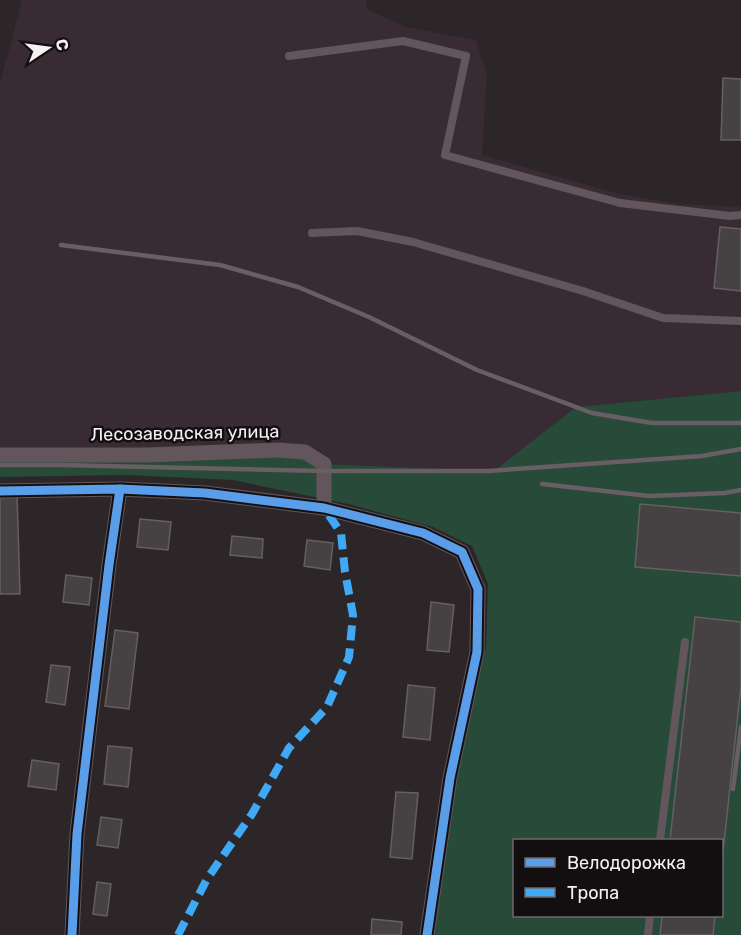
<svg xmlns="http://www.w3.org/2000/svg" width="741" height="935" font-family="Rubik,sans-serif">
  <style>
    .built { fill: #392b33 }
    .green { fill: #274a39; fill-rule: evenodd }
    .building { fill: #464243; stroke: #645f61; stroke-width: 1.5 }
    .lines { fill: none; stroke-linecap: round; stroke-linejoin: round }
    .service { stroke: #62555c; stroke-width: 8 }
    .minor { stroke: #62555c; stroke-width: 15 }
    .rail { stroke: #685e64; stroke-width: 4.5 }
    .quiet { stroke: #3fa9f5; stroke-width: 8; stroke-dasharray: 15 8; stroke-linecap: butt }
    .cycleway-casing { stroke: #130f11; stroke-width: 13 }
    .cycleway { stroke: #5a9eea; stroke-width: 9 }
    .labels { text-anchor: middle; stroke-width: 5; stroke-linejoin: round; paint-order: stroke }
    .street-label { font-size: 18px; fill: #f6f0f3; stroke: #130f11 }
  </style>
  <rect width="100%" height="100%" fill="#2c2629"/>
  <path class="built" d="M22,0H366L367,9L405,27L476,40L487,74L482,155L619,194L679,204L741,207V391L576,407L494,471L324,464L0,455V84Z"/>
  <path class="green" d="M741,391V935H427L450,778L486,647L488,584L472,546L433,527L348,504L233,480L126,475L0,477V455L276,450L324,464L494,471L576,407ZM514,840H722V916H514Z"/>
  <g class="building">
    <path d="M723,78L741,79V140H721Z"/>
    <path d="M720,227L741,229V291L714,288Z"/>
    <path d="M0,494H17L20,594H0Z"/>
    <path d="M640,504L741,513V576L635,567Z"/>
    <path d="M140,519L171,522L168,550L137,547Z"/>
    <path d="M232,536L263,539L262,558L230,555Z"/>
    <path d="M307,540L333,543L330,570L304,566Z"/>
    <path d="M66,575L92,578L89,605L63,602Z"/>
    <path d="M431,602L454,605L449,652L427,650Z"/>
    <path d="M695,617L741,622V686L722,861V840H670Z"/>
    <path d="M115,630L138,633L129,709L105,706Z"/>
    <path d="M51,665L70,667L65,705L46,702Z"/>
    <path d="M408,685L435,688L430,740L403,737Z"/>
    <path d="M108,746L132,748L128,787L104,784Z"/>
    <path d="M32,760L59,764L56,790L28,786Z"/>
    <path d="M396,792L418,793L412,859L390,857Z"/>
    <path d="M101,817L122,820L118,848L97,845Z"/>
    <path d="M97,882L111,884L107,916L93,914Z"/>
    <path d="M662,916H715L713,935H660Z"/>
    <path d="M372,919L402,922L401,935H371Z"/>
  </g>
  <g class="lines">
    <g class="service">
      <path d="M289,56L403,41L466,56L445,155L620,203L730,216L741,215"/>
      <path d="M312,233L357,231L413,242L583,291L663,318L741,321"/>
      <path d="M660,840L685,642"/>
      <path d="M648,935L650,916"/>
    </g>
    <g class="minor">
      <path d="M0,455H147L278,450L305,452L324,464V508"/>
      <path d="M0,491L120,489L205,493L324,508L423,533L462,552L478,589L477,652L450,778L427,935"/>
      <path d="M72,935L77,834L109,565L120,489"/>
    </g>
    <g class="rail">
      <path d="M61,245L220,265L298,287L369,317L477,370L592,413L652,423H741"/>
      <path d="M0,465H60L324,471H488L702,456L741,449"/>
      <path d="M542,484L649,496L725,493L741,490"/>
      <path d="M733,789L741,727"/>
    </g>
    <path class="quiet" d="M178,935L207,879L252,814L289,748L327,707L349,657L353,615L345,572L341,533L324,508"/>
    <g class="cycleway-casing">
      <g id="cycleway">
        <path d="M0,491L120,489L205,493L324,508L423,533L462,552L478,589L477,652L450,778L427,935"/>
        <path d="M72,935L77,834L109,565L120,489"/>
      </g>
    </g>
    <use href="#cycleway" class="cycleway"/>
  </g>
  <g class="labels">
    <g class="street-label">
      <text transform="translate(185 433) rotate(-1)" y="6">Лесозаводская улица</text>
    </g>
  </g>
  <rect x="513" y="839" width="210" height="78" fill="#130f11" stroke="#6e696b" stroke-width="1.5"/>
  <rect x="525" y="858" width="30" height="9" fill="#5a9eea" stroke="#6e696b" stroke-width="1.5"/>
  <text x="567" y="869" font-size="18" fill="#f6f0f3">Велодорожка</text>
  <rect x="525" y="888" width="30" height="9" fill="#3fa9f5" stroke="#6e696b" stroke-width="1.5"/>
  <text x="567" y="899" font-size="18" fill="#f6f0f3">Тропа</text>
  <g transform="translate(48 48) rotate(77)" stroke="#130f11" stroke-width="4.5" paint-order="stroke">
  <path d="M0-4.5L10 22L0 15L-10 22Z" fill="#f6f0f3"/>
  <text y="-9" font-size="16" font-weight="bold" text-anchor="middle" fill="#f6f0f3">С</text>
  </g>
</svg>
